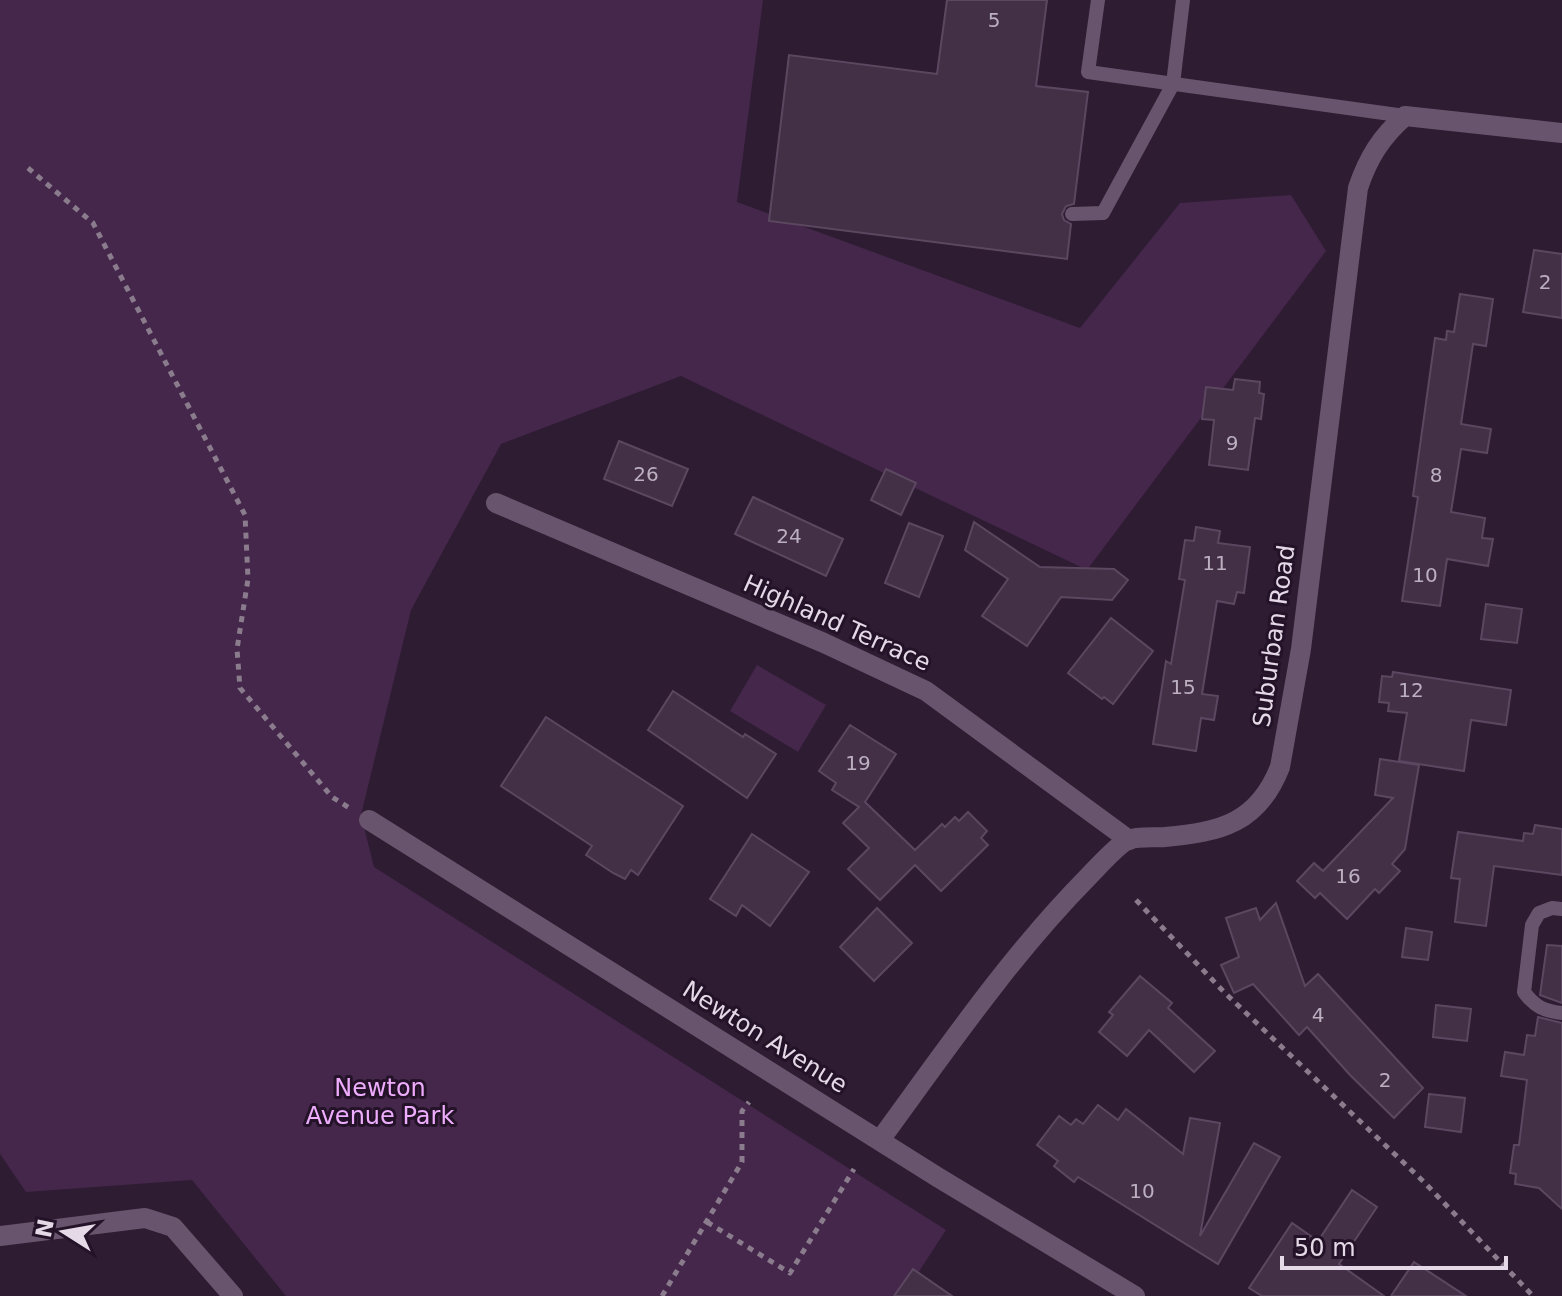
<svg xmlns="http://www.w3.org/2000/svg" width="1562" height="1296" font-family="'DejaVu Sans',sans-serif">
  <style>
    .green { fill: #44274b }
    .building { fill: #433047; stroke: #5c4760; stroke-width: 2 }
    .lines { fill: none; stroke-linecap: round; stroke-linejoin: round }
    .path { stroke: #8a7b8d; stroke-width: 5; stroke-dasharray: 6 6; stroke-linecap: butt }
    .service { stroke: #68556d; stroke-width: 14 }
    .minor { stroke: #68556d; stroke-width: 20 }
    .labels { text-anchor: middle; stroke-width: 6; stroke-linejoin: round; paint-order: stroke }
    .number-label { font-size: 20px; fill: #bcafc0 }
    .street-label { font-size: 24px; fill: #e5d9e8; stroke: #241328 }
    .park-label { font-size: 24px; fill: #eeacfd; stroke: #241328 }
  </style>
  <rect width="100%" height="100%" fill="#2e1c32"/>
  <g class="green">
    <path d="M0,0H763L737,202L1080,328L1180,203L1291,195L1326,251L1087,570L681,376L501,444L411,610L361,815L374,867L946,1230L903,1296H286L192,1180L26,1192L0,1154Z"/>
    <path d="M757,665L826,705L798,752L730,711Z"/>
  </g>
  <g class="building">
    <path d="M947,0H1047L1036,86L1088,92L1074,204L1066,206L1062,214L1064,220L1071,224L1067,259L769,221L789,55L937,74Z"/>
    <path d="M1534,250L1562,254V318L1523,312Z"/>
    <path d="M1460,294L1493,299L1486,346L1473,344L1461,424L1491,429L1487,453L1461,449L1451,512L1485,518L1482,538L1493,539L1488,566L1447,559L1440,606L1402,601L1418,497L1413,496L1435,338L1446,340L1447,331L1454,332Z"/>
    <path d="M1235,379L1260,382L1259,393L1264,394L1261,419L1255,418L1248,470L1209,465L1214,420L1202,419L1206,387L1233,390Z"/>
    <path d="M619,441L688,469L672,506L604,479Z"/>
    <path d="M886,469L916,483L901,515L871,500Z"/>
    <path d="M753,497L843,539L826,576L735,534Z"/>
    <path d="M974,522L1040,567L1114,569L1128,580L1112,600L1061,597L1027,646L982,616L1008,579L965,550Z"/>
    <path d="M909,523L943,536L919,597L885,583Z"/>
    <path d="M1196,527L1220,531L1218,543L1250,547L1244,593L1237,592L1234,604L1217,601L1202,694L1218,696L1214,720L1201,718L1196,751L1153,744L1166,661L1171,664L1185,580L1179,579L1185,540L1194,541Z"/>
    <path d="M1486,604L1522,609L1517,643L1481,639Z"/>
    <path d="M1111,618L1153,651L1113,704L1104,697L1102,699L1068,673Z"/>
    <path d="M1393,672L1511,690L1506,725L1471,720L1464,771L1399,761L1407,713L1388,711L1389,703L1379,702L1382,676L1392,677Z"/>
    <path d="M673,691L743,737L745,734L776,754L747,798L648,730Z"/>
    <path d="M546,717L683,806L638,875L631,870L625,879L613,873L586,855L592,846L501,786Z"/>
    <path d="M850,725L896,754L865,802L915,850L942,824L945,827L955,817L959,821L968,812L987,831L981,838L988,845L941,891L915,865L880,900L848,869L869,848L843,823L859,807L832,790L836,783L819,771Z"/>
    <path d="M1380,759L1419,765L1405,849L1392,864L1400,871L1379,893L1375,889L1347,919L1320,893L1315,898L1297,881L1314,863L1323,871L1393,798L1375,795Z"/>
    <path d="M1535,825L1562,829V875L1494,866L1486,926L1455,922L1460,879L1451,878L1458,832L1523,841L1524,833L1533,834Z"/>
    <path d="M752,834L809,872L770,926L742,905L736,916L710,899Z"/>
    <path d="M1276,903L1305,986L1318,974L1423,1088L1394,1118L1350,1075L1307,1027L1299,1035L1253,984L1234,993L1221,965L1239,957L1226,918L1256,908L1260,920Z"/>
    <path d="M877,908L912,943L874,981L840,947Z"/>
    <path d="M1406,928L1432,932L1428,960L1402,957Z"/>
    <path d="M1547,945L1562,946V1003L1540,995Z"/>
    <path d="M1140,976L1172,1003L1168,1008L1215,1051L1194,1072L1149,1030L1127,1056L1099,1032L1113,1015L1109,1012Z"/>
    <path d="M1436,1005L1471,1009L1467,1041L1433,1037Z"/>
    <path d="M1538,1017L1562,1023V1209L1539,1188L1515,1184L1516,1174L1510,1173L1514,1145H1519L1527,1080L1501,1076L1505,1052L1524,1055L1527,1035L1535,1036Z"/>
    <path d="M1429,1094L1465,1098L1461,1132L1425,1127Z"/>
    <path d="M1098,1105L1118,1120L1126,1109L1183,1154L1190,1118L1220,1123L1200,1236L1254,1143L1280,1157L1218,1264L1078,1177L1074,1182L1054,1166L1058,1161L1037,1145L1059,1116L1071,1125L1076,1119L1083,1124Z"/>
    <path d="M1352,1190L1377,1207L1339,1264L1384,1296H1262L1249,1288L1292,1223L1318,1241Z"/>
    <path d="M1414,1262L1466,1296H1391Z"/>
    <path d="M913,1269L952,1296H894Z"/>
  </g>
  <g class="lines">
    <g class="path">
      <path d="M28,168L93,223L245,515L248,579L237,649L240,688L332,797L351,809"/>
      <path d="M1136,900L1225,993L1424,1182L1533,1296"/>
      <path d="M707,1222L790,1273L854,1169"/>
      <path d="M662,1296L742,1162V1111L749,1102"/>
    </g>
    <g class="service">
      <path d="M1098,0L1088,72L1405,116"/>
      <path d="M1072,214L1103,213L1173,84L1183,0"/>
      <path d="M1562,909L1552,908L1539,913L1532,925L1524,992C1535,1007 1544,1011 1562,1013"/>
    </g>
    <g class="minor">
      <path d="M496,503L824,643L926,691L1129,840"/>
      <path d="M369,820L939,1178L1135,1296"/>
      <path d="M880,1140C946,1050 1010,956 1088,877C1097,868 1117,845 1128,840C1138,836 1154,838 1165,837C1221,832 1258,823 1280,767L1301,649L1358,188C1368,158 1381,137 1405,116L1562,133"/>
      <path d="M0,1236L145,1218L173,1227L233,1296"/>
    </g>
  </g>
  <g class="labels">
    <g class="number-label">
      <text x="994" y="27">5</text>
      <text x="1545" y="289">2</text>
      <text x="1232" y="450">9</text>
      <text x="646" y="481">26</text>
      <text x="1436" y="482">8</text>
      <text x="789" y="543">24</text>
      <text x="1215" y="570">11</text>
      <text x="1425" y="582">10</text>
      <text x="1183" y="694">15</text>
      <text x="1411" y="697">12</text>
      <text x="858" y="770">19</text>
      <text x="1348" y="883">16</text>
      <text x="1318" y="1022">4</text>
      <text x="1385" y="1087">2</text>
      <text x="1142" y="1198">10</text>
    </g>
    <g class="street-label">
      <text transform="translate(837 623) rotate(24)" y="8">Highland Terrace</text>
      <text transform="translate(1274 636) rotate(-82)" y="8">Suburban Road</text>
      <text transform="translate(765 1037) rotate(32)" y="8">Newton Avenue</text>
    </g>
    <g class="park-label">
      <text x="380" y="1096">Newton<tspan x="380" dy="28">Avenue Park</tspan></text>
    </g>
  </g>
  <g transform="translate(64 1232) rotate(281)" stroke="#241328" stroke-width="6" paint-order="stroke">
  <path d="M0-6L14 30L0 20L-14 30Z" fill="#e5d9e8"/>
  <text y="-12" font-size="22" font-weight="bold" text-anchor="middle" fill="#e5d9e8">N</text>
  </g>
  <path d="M1282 1256v12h224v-12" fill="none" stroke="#e5d9e8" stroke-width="4"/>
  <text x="1294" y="1256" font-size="24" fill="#e5d9e8" stroke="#241328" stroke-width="6" paint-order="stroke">50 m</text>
</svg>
